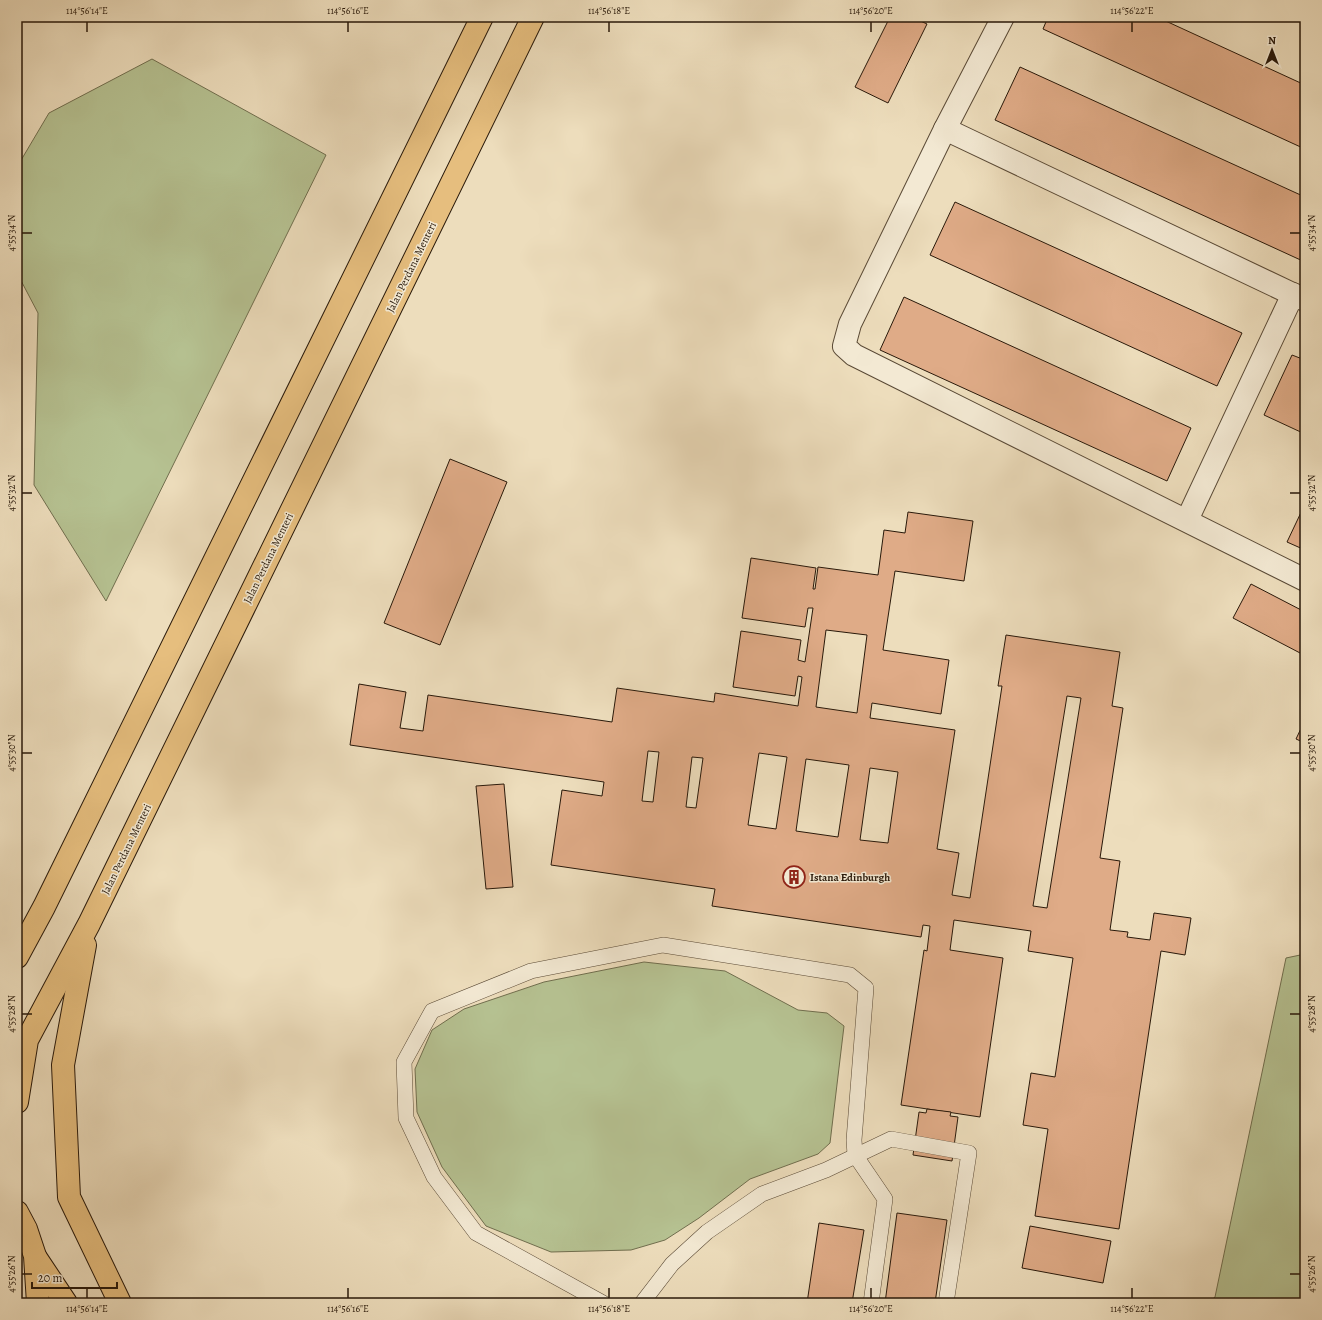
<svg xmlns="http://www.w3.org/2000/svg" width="1322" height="1320" font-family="Alegreya,serif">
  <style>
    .green { fill: #b6c292; stroke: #706e4e }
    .building { fill: #dfab87; stroke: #29190a; fill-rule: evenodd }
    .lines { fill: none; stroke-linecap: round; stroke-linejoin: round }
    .lane-casing { stroke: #5a4a36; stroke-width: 16 }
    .street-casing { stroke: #5a4a36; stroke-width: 24 }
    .primary-casing { stroke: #29190a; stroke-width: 24 }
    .lane { stroke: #f3e9d3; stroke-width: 15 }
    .street { stroke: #f3e9d3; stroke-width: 22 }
    .primary { stroke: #e6be7e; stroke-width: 22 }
    .ticks { fill: none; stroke: #29190a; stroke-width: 1.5 }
    .labels { text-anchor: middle; stroke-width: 3; stroke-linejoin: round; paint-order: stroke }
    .street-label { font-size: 11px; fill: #29190a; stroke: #f3e9d3 }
    .poi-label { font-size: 11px; font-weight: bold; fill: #29190a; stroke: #f3e9d3; text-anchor: start }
    .neatline { fill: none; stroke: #29190a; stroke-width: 1.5 }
    .ticks-label { font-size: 10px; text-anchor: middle; fill: #29190a }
  </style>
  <rect width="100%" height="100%" fill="#edddbc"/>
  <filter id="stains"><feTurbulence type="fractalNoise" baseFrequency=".005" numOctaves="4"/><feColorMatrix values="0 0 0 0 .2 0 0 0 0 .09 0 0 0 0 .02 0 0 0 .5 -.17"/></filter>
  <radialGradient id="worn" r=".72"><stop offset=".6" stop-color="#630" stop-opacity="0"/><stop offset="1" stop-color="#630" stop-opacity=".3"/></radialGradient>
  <g class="green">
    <path d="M152,59L326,155L106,601L34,485L38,313L17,273V167L49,113Z"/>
    <path d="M1305,954V1303H1208L1215,1297L1286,958Z"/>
    <path d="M644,962L725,971L798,1010L827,1013L844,1026L830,1143L818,1154L750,1179L699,1218L665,1240L631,1250L551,1252L486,1226L442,1167L417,1112L415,1069L432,1030L464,1009L544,982Z"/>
  </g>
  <g class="building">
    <path d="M890,17H912L927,24L888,103L855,87Z"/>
    <path d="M1048,17H1157L1305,85V149L1043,29Z"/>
    <path d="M1020,67L1305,197V262L995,120Z"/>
    <path d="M955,202L1242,333L1217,386L930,255Z"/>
    <path d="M904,297L1191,428L1167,481L880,350Z"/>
    <path d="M1292,355L1305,360V434L1264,415Z"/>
    <path d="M450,459L507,482L440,645L384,623Z"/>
    <path d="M1305,504V550L1287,542Z"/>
    <path d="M908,512L973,521L964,581L895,571L883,650L949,660L941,714L872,703L870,718L955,730L937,849L959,853L952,895L970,898L1002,686H998L1006,635L1120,652L1112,706L1123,708L1100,858L1120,861L1110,930L1128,932L1127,937L1150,940L1154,913L1191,918L1185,955L1161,951L1119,1229L1035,1216L1048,1129L1023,1125L1031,1073L1055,1077L1073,958L1028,951L1031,931L954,920L950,950L1003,958L980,1117L901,1105L924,950L927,951L930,926L923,925L921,937L712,906L715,889L551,865L562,790L602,796L604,782L350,745L359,684L406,692L400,728L423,731L428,695L612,722L617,688L714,702L715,693L798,706L802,677L798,676L795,696L733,687L741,631L801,640L798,660L805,662L813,608H808L805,627L742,618L751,558L816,568L813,589H815L818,567L878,575L884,530L905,533ZM826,630L867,635L857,713L816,707ZM1067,696L1081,698L1047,908L1033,906ZM648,751L659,752L653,802L642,801ZM759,753L787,757L776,829L748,825ZM692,757L703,758L696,808L686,807ZM806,759L849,765L838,837L796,831ZM870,768L898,772L888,843L860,840Z"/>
    <path d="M1251,584L1305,612V648L1302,654L1233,618Z"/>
    <path d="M1305,720V743L1296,739Z"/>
    <path d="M504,784L513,887L486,889L476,786Z"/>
    <path d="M927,1109L951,1112L950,1116L958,1117L952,1161L913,1155L919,1112L926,1113Z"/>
    <path d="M897,1213L947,1220L935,1303H885Z"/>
    <path d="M819,1223L864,1230L852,1303H807Z"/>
    <path d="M1030,1226L1111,1241L1103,1283L1022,1268Z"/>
  </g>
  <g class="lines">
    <g class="lane-casing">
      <g id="lane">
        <path d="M603,1303L476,1233L434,1177L406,1118L404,1062L432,1011L531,971L663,945L850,975L866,988L854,1140L855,1155L885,1199L871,1303"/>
        <path d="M642,1303L672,1264L707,1232L762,1194L826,1170L891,1139L969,1153L946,1303"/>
      </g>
    </g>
    <g class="street-casing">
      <g id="street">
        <path d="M1003,17L945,129L850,324L844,346L854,355L1305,580"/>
        <path d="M945,129L1305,300"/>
        <path d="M1187,520L1293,294"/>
      </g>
    </g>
    <g class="primary-casing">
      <g id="primary">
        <path d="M85,945L63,1065L69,1197L120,1303"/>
        <path d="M17,957L44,907L482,17"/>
        <path d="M17,1102L27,1040L89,924L533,17"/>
        <path d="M17,1212L26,1229L35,1256L38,1303"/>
        <path d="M36,1258L66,1303"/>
      </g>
    </g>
    <use href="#lane" class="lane"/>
    <use href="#street" class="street"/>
    <use href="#primary" class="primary"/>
  </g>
  <path class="ticks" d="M87,22V32M348,22V32M609,22V32M871,22V32M1132,22V32M22,233H32M1290,233H1300M22,493H32M1290,493H1300M22,753H32M1290,753H1300M22,1014H32M1290,1014H1300M22,1274H32M1290,1274H1300M87,1288V1298M348,1288V1298M609,1288V1298M871,1288V1298M1132,1288V1298"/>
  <defs>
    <g id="building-ring" transform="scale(1.15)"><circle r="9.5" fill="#f3e9d3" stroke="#8f2418" stroke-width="1.5"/><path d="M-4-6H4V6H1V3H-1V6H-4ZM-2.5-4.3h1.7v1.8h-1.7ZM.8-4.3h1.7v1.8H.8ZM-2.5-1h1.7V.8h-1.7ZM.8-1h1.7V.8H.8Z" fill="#8f2418"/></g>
  </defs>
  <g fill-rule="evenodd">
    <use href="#building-ring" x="794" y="877"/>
  </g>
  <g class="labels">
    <g class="street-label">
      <text transform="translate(411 267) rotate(-64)" y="4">Jalan Perdana Menteri</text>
      <text transform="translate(268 558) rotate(-64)" y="4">Jalan Perdana Menteri</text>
      <text transform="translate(126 849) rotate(-64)" y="4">Jalan Perdana Menteri</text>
    </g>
    <g class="poi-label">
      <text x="810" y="881">Istana Edinburgh</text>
    </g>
  </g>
  <rect width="1322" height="1320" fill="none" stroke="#edddbc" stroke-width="44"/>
  <g transform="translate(1272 50)" stroke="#f3e9d3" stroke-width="3" paint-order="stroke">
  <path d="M0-3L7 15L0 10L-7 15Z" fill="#29190a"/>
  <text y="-6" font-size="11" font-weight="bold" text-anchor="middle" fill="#29190a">N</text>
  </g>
  <path d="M32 1282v6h85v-6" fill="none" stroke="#29190a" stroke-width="2"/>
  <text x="38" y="1282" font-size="12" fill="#29190a" stroke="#f3e9d3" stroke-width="3" paint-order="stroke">20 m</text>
  <rect x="22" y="22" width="1278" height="1276" class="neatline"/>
  <g class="ticks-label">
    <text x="87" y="14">114°56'14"E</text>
    <text x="348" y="14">114°56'16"E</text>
    <text x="609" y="14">114°56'18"E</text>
    <text x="871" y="14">114°56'20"E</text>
    <text x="1132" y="14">114°56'22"E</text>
    <text transform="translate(11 233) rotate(-90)" y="4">4°55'34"N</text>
    <text transform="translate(1311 233) rotate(-90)" y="4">4°55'34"N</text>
    <text transform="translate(11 493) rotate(-90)" y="4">4°55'32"N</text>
    <text transform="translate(1311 493) rotate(-90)" y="4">4°55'32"N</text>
    <text transform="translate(11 753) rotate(-90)" y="4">4°55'30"N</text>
    <text transform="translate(1311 753) rotate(-90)" y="4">4°55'30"N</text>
    <text transform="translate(11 1014) rotate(-90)" y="4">4°55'28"N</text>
    <text transform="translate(1311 1014) rotate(-90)" y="4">4°55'28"N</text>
    <text transform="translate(11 1274) rotate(-90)" y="4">4°55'26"N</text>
    <text transform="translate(1311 1274) rotate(-90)" y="4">4°55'26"N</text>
    <text x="87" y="1312">114°56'14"E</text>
    <text x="348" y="1312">114°56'16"E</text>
    <text x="609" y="1312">114°56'18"E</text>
    <text x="871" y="1312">114°56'20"E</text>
    <text x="1132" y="1312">114°56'22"E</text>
  </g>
  <rect width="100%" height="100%" filter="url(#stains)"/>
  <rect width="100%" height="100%" fill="url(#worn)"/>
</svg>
